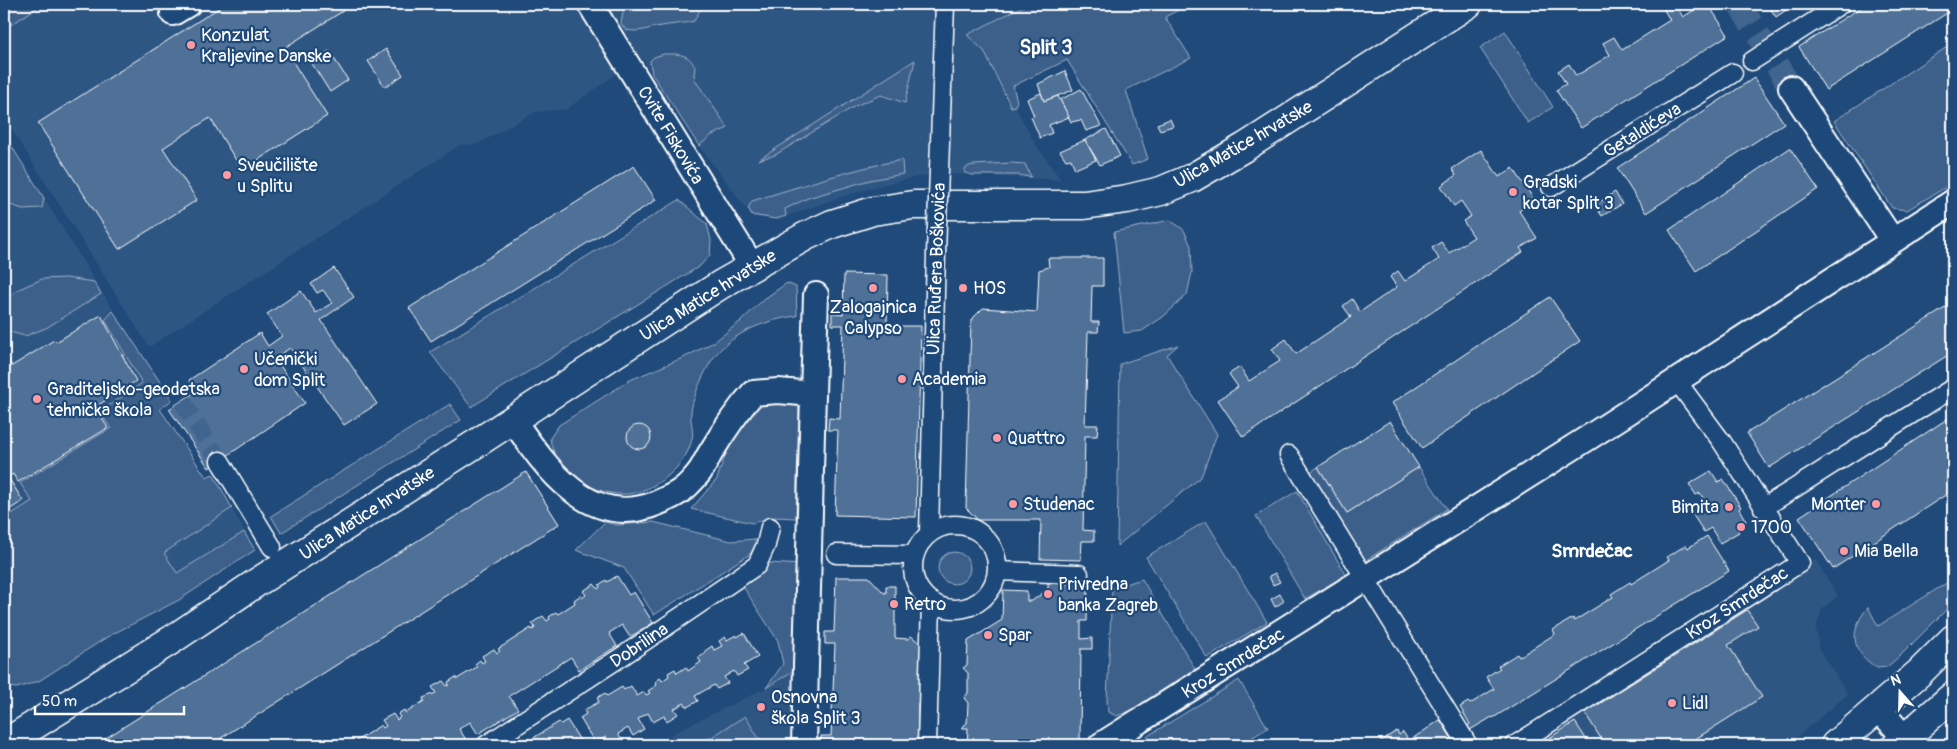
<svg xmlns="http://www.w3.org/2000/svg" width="1957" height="749" font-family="Pangolin,sans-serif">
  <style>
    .built { fill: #2e5683 }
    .green { fill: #3c618b; stroke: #9eb0c5 }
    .building { fill: #507197; stroke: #fff }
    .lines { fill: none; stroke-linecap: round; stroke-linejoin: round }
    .pedestrian-tunnel { stroke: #41658e; stroke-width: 18; stroke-dasharray: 18 9; stroke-linecap: butt }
    .minor-tunnel { stroke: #41658e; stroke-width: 24; stroke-dasharray: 24 12; stroke-linecap: butt }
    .pedestrian-casing { stroke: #fff; stroke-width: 21 }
    .minor-casing { stroke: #fff; stroke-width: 28 }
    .tertiary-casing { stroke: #fff; stroke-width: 31 }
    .primary-casing { stroke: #fff; stroke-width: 31 }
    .pedestrian { stroke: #1f4a7a; stroke-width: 18 }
    .minor { stroke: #1f4a7a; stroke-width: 24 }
    .tertiary { stroke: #1f4a7a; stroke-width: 28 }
    .primary { stroke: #1f4a7a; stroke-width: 28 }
    .pedestrian-bridge-casing { stroke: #fff; stroke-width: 21; stroke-linecap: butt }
    .pedestrian-bridge { stroke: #1f4a7a; stroke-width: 18 }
    .poi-dot { fill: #ff9aa2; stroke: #1f4a7a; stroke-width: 2 }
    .labels { text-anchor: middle; stroke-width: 4.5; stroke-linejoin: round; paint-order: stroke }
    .poi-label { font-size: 18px; fill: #fff; stroke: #1f4a7a; text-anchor: start }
    .street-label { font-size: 18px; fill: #fff; stroke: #1f4a7a }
    .neighbourhood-label { font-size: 19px; font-weight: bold; fill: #fff; stroke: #1f4a7a }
    .quarter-label { font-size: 20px; font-weight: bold; fill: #fff; stroke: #1f4a7a }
  </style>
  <rect width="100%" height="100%" fill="#1f4a7a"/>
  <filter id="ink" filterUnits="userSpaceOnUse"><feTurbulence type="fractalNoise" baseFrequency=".02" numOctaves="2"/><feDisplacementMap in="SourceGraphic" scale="10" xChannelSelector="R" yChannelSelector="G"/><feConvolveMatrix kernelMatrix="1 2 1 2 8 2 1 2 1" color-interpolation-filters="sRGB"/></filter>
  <g filter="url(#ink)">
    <g class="built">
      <path d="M4,4H1027L967,35L984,51L1006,100L1010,107L1015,106L1036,145L1061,180L951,174L917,177L878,186L829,201L777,220L753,217L699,146L643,59L616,74L567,109L535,112L478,144L460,145L149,347L4,117Z"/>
      <path d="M44,198L113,310L172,400L160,409L206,477L213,474L255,550L179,600L107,637L39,681L17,688L4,687V203L42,208Z"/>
      <path d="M1815,559L1838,596L1822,609L1816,628L1819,649L1848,694L1787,745H1523Z"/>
      <path d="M796,669L797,745H653L685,727L766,688Z"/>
    </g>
    <g class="green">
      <path d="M4,4H43L4,29Z"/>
      <path d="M1027,4H1190L1165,17L1191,58L1126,90L1148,159L1132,165L1067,60L1013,86L1017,101L1015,106L1011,107L984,51L967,35Z"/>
      <path d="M639,5H700V10L694,21C683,24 672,24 661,26C646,28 643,33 626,30L621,24L623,12Z"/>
      <path d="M1505,31L1553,107L1528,123L1480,48Z"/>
      <path d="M1953,43V183L1907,210L1892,208L1834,121Z"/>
      <path d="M664,54C678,54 689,53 695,67L694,74L695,80L728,128L712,135L699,146L652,74L650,61L654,57Z"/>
      <path d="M915,60L905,103L881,95L855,106L775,155L758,160Z"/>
      <path d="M4,134L44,198L42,208L23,209L4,203Z"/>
      <path d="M902,160L903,174L870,180L808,198L785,209L786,216L776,219L752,215L748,208L752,201C802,186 850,169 902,160Z"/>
      <path d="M1011,163L1025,164L1031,177L1017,175H972L965,173L964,170L969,166L974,165Z"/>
      <path d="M679,200L707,224L711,240L710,255L700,266L471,407L430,352Z"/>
      <path d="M1170,220L1184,230L1191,246L1192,272L1187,295L1163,317L1142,331L1124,333L1114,232Z"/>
      <path d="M66,278L94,282L101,294L46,328L25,336L6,331L4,327V300L19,289L42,279Z"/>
      <path d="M787,283L796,287L797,316C770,319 739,330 719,351C708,362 692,397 691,413C690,421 694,431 692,439C686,469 648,497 618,494C605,493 590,487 579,481C564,473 552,455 550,438L559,425L630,380L685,357L714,342L741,321L764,299Z"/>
      <path d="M113,311L172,400L160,409L206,477L213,474L232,508L164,553L177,573L244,532L255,550L179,600L107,637L39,681L17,688L4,687V519L32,501L20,483L111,428L99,412L142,383L105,320Z"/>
      <path d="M1178,345L1167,355L1217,434L1201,477L1117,546L1120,364Z"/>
      <path d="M772,400L799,402L796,518L774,517L752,523L691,509L717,479L727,450L740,425L755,406Z"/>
      <path d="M450,404L461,420L281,533L271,516Z"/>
      <path d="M1318,467L1347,513L1419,467L1447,509L1363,562L1310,472Z"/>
      <path d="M1297,491L1346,575L1305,599L1256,516Z"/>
      <path d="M1206,521L1267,622L1207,658L1146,557Z"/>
      <path d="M605,522L617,525L653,522L731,541L755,539V545L750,554L654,615L624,568L576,550Z"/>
      <circle cx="954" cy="568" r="16"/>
      <path d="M770,563L801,565L796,669L766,688L783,664L778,641L742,585Z"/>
      <path d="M1142,579L1195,669L1130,711L1117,716L1108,712L1107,700L1112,588Z"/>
      <path d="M1953,579V603L1901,655L1887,667L1877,668C1850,651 1849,631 1868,607L1878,626Z"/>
      <path d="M1239,680L1268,728L1239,745H1133Z"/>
      <path d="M745,716L763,745H699Z"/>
    </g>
    <g class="building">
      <path d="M225,4H338L343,11L284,48L327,116L242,170L210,118L163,148L197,200L119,249L38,123Z"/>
      <path d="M1663,4H1675L1683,17L1704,4H1708L1728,35L1581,128L1556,90L1566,84L1558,71L1569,64L1576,76L1610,55L1603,43L1614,37L1622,50L1670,20L1661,5Z"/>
      <path d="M1767,4H1795L1776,17Z"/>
      <path d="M1866,4H1948L1952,10L1826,90L1799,47Z"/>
      <path d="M386,49L403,75L385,87L368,61Z"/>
      <path d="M329,51L348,80L330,92L311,62Z"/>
      <path d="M1065,71L1073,90L1044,101L1038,84Z"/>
      <path d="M1754,78L1784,123L1646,213L1617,168Z"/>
      <path d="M1081,89L1101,126L1086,131L1081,120L1071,122L1060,100Z"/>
      <path d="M1041,93L1044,101L1058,96L1069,117L1049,125L1052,133L1040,138L1031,117L1034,116L1027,99Z"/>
      <path d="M1170,119L1173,126L1160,130L1157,124Z"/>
      <path d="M1106,129L1120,156L1100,165L1085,140Z"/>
      <path d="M1085,140L1096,160L1075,169L1071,159L1066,160L1060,151Z"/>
      <path d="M1790,148L1818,189L1696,271L1669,230Z"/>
      <path d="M1481,150L1499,177L1513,168L1535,201L1519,211L1537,238L1520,248L1523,252L1243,437L1218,400L1238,387L1229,374L1240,367L1249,381L1280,361L1272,349L1286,339L1296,354L1351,317L1343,306L1352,299L1360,312L1397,287L1390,277L1398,271L1405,281L1439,259L1432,248L1441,242L1449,253L1474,237L1463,221L1471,216L1461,201L1454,206L1441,186L1456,175L1452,169Z"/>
      <path d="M634,166L656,200L431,341L409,308Z"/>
      <path d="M1615,192L1622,204L1602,216L1595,205Z"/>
      <path d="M1048,258H1103V286H1092L1091,322H1099L1098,332H1088L1085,425H1098L1097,436H1085L1083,530L1094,531V541H1082L1081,560L1040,559L1041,520H978L966,508L971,320L983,308L1037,312L1039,270L1049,267Z"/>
      <path d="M334,268L354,297L321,320L377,404L344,425L290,348L275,358L305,403L209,468L169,409L197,391L189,380L260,333L268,346L282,336L267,314L301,291L316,313L332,303L323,290L317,293L311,284Z"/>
      <path d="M844,274L888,275L887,326H921L916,517L835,515L838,430H828L829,418L840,419L843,325H832V313L843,314Z"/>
      <path d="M1550,297L1580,341L1422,448L1392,403Z"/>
      <path d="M1953,303V352L1769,468L1747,433Z"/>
      <path d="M101,315L136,381L95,407L108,428L18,482L13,474L8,477L23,501L4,513V373L6,371L4,369V353L12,366L54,340L56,342Z"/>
      <path d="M1953,415V490L1833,569L1799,517Z"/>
      <path d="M1390,421L1419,467L1347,513L1318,467Z"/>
      <circle cx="639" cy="437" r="12"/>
      <path d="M1711,471L1718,482L1723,479L1741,507L1739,509L1746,521L1736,527L1739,532L1720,543L1711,528L1704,532L1691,512L1706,503L1700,493L1696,495L1689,484Z"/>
      <path d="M526,472L559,524L210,745H95Z"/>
      <path d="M1707,536L1729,571L1493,718L1492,717L1470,730L1467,726L1470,724L1460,707L1468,702L1470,704L1494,689L1486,677L1500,668L1498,666L1517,654L1519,657L1555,634L1553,630L1573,618L1574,621L1613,597L1611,594L1630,582L1631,584L1669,560L1667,557L1686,545L1688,548Z"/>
      <path d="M1275,573L1280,582L1273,585L1269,576Z"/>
      <path d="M617,576L629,595L634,592L653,623L630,637L622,625L609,633L617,646L579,670L571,657L509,696L518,709L478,734L470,722L459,729L467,741L460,745H350L381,725L383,728L386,726L382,720L393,714L397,720L400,717L398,714L404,710L406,713L424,701L423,698L436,693L432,687L443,681L447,686L449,685L448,682L456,677L457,679L477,667L475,664L480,660L482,663L485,661L482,656L494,649L497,653L500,651L498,649L531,628L532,630L535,628L532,623L543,616L547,621L550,619L549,617L556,612L558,614L575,603L574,600L581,595L582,598L586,595L583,591L594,584L598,589L600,587L599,585L606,580L607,582Z"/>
      <path d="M836,577H869L884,593H886V586H895V638L908,639L911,636L925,647L920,651V665L923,669L920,672L919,696L923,699L918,703V725L922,730L918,729V745H821V736H831L835,644H825V632H834Z"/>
      <path d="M1048,582L1088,583L1087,621H1081V639L1092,638V649H1081L1080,741L1089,742L1090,745H967L968,728H961L967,723L968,703L964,698L968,693V673L963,668L967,665L968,641L1002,620L1003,590L1027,591V601H1032L1048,589Z"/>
      <path d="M1280,594L1284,601L1275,607L1271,599Z"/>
      <path d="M1747,610L1758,626L1728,645L1762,697L1686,745H1605L1585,713Z"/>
      <path d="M744,633L758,657L744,665L748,670L737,676L734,671L724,677L728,683L717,689L714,685L695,696L698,701L687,707L684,703L674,709L678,714L667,721L664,716L653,722L648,713L638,719L644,729L633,736L628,728L618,734L623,742L618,745H611L606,737L595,743L580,718L586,714L584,710L599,702L597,698L605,693L607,696L622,687L624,690L631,686L637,696L644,692L646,695L650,693L648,691L657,685L655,682L660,678L662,681L669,676L668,673L675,669L677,673L686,667L688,671L701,662L698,658L706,653L705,651L712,646L714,650L722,646L719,641L725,637L727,640L736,635L737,637Z"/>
      <path d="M567,720L583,745H522L559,722L561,724Z"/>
      <path d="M1440,720L1454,742L1449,745H1374L1397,731L1399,735L1403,732L1409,741Z"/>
      <path d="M1575,722L1590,745H1538Z"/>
    </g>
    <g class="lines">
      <path class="pedestrian-tunnel" d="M182,401L220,461"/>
      <path class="minor-tunnel" d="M1739,4L1791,88"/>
      <g class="pedestrian-casing">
        <g id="pedestrian">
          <path d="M1752,61L1841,4"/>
          <path d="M1551,187L1733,73"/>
          <path d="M1289,455L1468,745"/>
          <path d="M220,461L272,547"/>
          <path d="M1763,508L1953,388"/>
          <circle cx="955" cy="567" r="42"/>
          <path d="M929,533L936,253"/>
          <path d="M836,554L914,555"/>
          <path d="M997,571L1079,574"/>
          <path d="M486,745L621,657L757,565L766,545L770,527"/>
          <path d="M927,745L931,602"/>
          <path d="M1515,745L1800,563L1722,442L1676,380"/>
        </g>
      </g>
      <g class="minor-casing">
        <g id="minor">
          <path d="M590,4L752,266"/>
          <path d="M173,13L188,4"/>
          <path d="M1791,88L1892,240"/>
          <path d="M813,394L816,295"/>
          <path d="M513,420C546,468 590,531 657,503C676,495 684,491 697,475C703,469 706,460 711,452C723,432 737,411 753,393L778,391L813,394L804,745"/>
          <path d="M1878,708L1911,745"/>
          <path d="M1101,745L1591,436L1953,202"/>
        </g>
      </g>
      <g class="tertiary-casing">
        <path id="tertiary" d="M4,744L173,639L256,583L480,441L720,285L806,236L832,224L873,211L913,205H1084L1127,199L1161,191L1192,178L1245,147L1468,4"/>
      </g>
      <g class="primary-casing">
        <g id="primary">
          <path d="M1835,745L1919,673L1953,639"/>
          <path d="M1897,745L1953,696"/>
        </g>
      </g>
      <use href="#pedestrian" class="pedestrian"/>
      <use href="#minor" class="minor"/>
      <use href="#tertiary" class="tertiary"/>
      <use href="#primary" class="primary"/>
      <g class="pedestrian-bridge-casing">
        <path id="pedestrian-bridge" d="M936,253L945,4"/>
      </g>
      <use href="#pedestrian-bridge" class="pedestrian-bridge"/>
    </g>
  </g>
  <g class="poi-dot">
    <circle cx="191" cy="45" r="5"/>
    <circle cx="227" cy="175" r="5"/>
    <circle cx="1513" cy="192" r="5"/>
    <circle cx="873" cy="288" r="5"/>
    <circle cx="963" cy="288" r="5"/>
    <circle cx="244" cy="369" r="5"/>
    <circle cx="902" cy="379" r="5"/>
    <circle cx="37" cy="399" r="5"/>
    <circle cx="997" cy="438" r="5"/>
    <circle cx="1013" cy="504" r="5"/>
    <circle cx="1876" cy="504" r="5"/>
    <circle cx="1729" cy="507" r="5"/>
    <circle cx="1741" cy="527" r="5"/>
    <circle cx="1844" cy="551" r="5"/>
    <circle cx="1048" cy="594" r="5"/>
    <circle cx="894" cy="604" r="5"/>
    <circle cx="988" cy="635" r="5"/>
    <circle cx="1672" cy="703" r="5"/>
    <circle cx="761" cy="707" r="5"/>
  </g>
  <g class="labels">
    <g class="poi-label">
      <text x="201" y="41">Konzulat<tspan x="201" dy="21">Kraljevine Danske</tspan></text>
      <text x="237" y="171">Sveučilište<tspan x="237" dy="21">u Splitu</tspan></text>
      <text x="1523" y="188">Gradski<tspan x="1523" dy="21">kotar Split 3</tspan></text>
      <text x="973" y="294">HOS</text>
      <text x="873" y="313" text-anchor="middle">Zalogajnica<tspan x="873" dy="21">Calypso</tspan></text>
      <text x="254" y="365">Učenički<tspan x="254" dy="21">dom Split</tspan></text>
      <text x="912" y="385">Academia</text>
      <text x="47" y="395">Graditeljsko-geodetska<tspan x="47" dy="21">tehnička škola</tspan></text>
      <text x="1007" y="444">Quattro</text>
      <text x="1023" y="510">Studenac</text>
      <text x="1866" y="510" text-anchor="end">Monter</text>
      <text x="1719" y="513" text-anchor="end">Bimita</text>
      <text x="1751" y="533">1700</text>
      <text x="1854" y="557">Mia Bella</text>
      <text x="1058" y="590">Privredna<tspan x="1058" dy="21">banka Zagreb</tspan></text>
      <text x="904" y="610">Retro</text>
      <text x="998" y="641">Spar</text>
      <text x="771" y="703">Osnovna<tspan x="771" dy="21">škola Split 3</tspan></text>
      <text x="1682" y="709">Lidl</text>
    </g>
    <g class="street-label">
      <text transform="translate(1642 130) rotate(-32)" y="6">Getaldićeva</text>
      <text transform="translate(671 135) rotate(59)" y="6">Cvite Fiskovića</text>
      <text transform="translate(1243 144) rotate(-30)" y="6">Ulica Matice hrvatske</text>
      <text transform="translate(936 269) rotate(-88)" y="6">Ulica Ruđera Boškovića</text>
      <text transform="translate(708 295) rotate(-32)" y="6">Ulica Matice hrvatske</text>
      <text transform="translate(367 513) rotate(-33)" y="6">Ulica Matice hrvatske</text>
      <text transform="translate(1737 603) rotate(-33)" y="6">Kroz Smrdečac</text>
      <text transform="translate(639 645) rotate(-34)" y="6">Dobrilina</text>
      <text transform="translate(1233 663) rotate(-32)" y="6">Kroz Smrdečac</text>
    </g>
    <g class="neighbourhood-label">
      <text x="1592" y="557">Smrdečac</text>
    </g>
    <g class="quarter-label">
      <text x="1046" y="54">Split 3</text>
    </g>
  </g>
  <rect width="1957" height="749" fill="none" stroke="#1f4a7a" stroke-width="20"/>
  <rect x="10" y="10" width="1937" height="729" fill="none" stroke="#fff" stroke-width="2" filter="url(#ink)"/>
  <g transform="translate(1900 692) rotate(340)" stroke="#1f4a7a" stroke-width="4" paint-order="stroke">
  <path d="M0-4L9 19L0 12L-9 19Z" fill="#ffffff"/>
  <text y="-8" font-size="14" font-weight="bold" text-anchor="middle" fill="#ffffff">N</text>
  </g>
  <path d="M35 706v8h149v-8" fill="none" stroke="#ffffff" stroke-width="2.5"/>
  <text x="42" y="706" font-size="15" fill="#ffffff" stroke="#1f4a7a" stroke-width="4" paint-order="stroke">50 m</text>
</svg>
